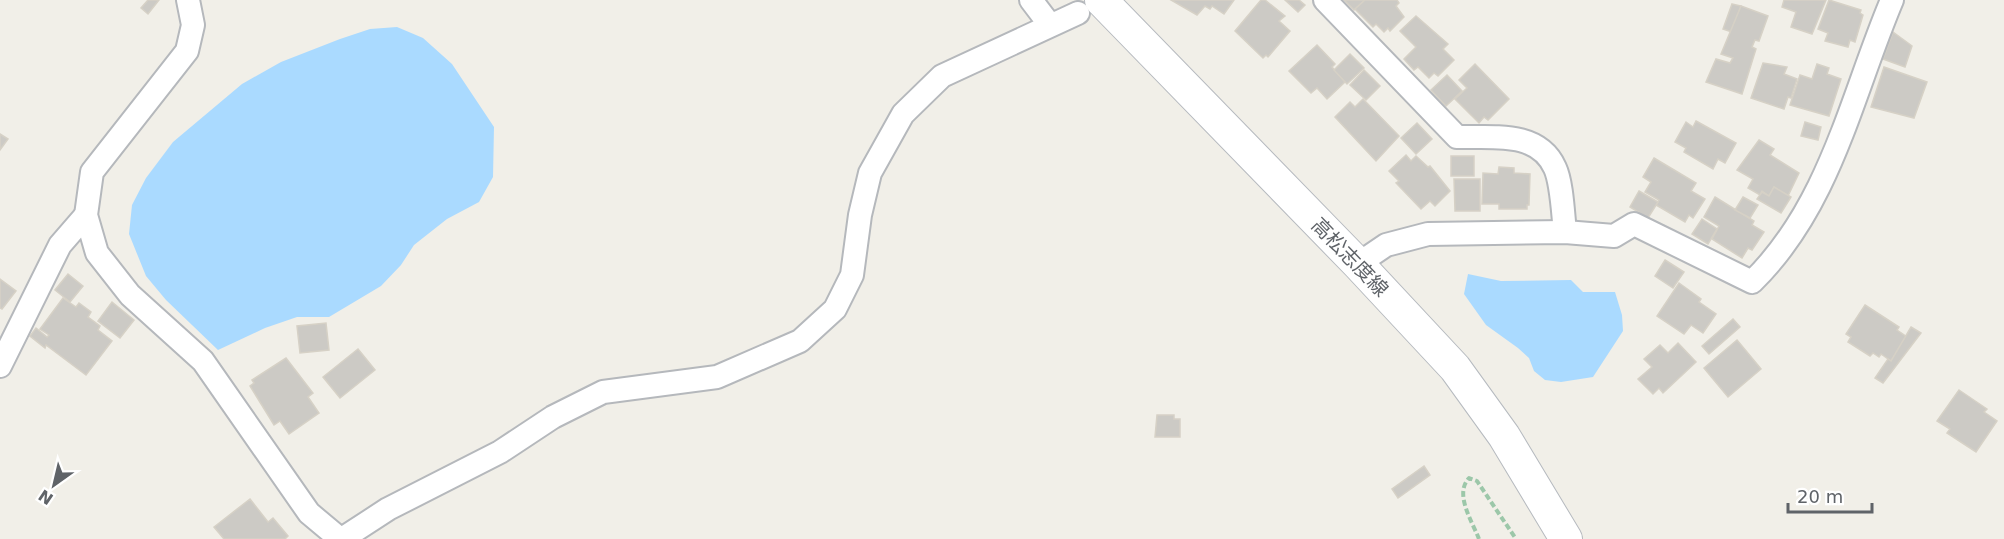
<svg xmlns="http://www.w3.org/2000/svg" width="2004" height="539" font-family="'DejaVu Sans','Noto Sans JP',sans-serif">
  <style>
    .water { fill: #aadaff }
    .building { fill: #cccac5; stroke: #d6d1c6; stroke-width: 1.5 }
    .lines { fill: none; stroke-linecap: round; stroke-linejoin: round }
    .street-casing { stroke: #b5b8bc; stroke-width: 26 }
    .secondary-casing { stroke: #b6babf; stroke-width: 34 }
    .path { stroke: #9cc7a9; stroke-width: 4; stroke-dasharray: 6 3; stroke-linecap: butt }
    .street { stroke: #fff; stroke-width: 22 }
    .secondary { stroke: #fff; stroke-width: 32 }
    .labels { text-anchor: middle; stroke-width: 4.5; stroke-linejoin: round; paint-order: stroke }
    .street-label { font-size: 20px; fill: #5f6368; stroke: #fff }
  </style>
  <rect width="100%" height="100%" fill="#f1efe8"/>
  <g class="water">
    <path d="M397,27L423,38L452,64L494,127L493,177L479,202L447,219L414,245L401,265L381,286L329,317H297L265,328L218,350L166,300L146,276L129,234L132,205L146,178L173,142L242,84L281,62L340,39L370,29Z"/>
    <path d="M1468,274L1501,281L1571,280L1583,292H1615L1622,315L1623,331L1593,377L1561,382L1545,380L1534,371L1529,358L1518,348L1486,325L1464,294Z"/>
  </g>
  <g class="building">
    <path d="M148,0H159L148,14L141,8Z"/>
    <path d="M1171,0H1234L1224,14L1212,6L1210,9L1205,6L1197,15Z"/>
    <path d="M1261,0H1265L1285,16L1279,21L1290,31L1268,57L1266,55L1263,58L1235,31Z"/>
    <path d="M1285,0H1299L1305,5L1298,12Z"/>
    <path d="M1344,0H1365L1354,10Z"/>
    <path d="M1365,0H1397L1399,3L1396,6L1404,17L1390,31L1388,28L1384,32L1376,24L1373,27L1355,9Z"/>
    <path d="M1784,0H1826L1812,34L1791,27L1796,12L1782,7Z"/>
    <path d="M1829,0L1861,10L1860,13L1863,15L1855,42L1850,40L1848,47L1825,41L1828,33L1818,29Z"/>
    <path d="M1732,4L1741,6L1732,32L1723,29Z"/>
    <path d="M1741,6L1768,16L1759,41L1755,40L1752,47L1756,49L1742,94L1706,82L1716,59L1730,63L1733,58L1721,54Z"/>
    <path d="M1416,16L1448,44L1443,49L1454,60L1438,76L1434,73L1429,78L1418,67L1414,70L1404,59L1416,47L1400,31Z"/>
    <path d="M1893,32L1912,46L1905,67L1883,59Z"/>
    <path d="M1317,45L1335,64L1332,67L1345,82L1327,99L1317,88L1311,93L1289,71Z"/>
    <path d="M1350,54L1364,68L1347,84L1334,70Z"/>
    <path d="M1763,63L1787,67L1784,74L1797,79L1791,98L1788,97L1784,109L1751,98Z"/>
    <path d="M1475,64L1509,99L1488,120L1484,117L1479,123L1455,99L1467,88L1459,80Z"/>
    <path d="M1817,64L1829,68L1827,74L1841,79L1829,116L1790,105L1800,75L1812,79Z"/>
    <path d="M1884,67L1927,82L1914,118L1871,107Z"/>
    <path d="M1364,70L1380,86L1366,100L1350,85Z"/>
    <path d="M1447,75L1462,91L1446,106L1431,90Z"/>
    <path d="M1363,99L1399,136L1376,161L1335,117L1350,102L1355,107Z"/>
    <path d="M1696,121L1736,143L1725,163L1718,159L1713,169L1684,152L1686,148L1675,142L1686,122L1693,127Z"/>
    <path d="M1805,122L1821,127L1818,140L1801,136Z"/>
    <path d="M1417,123L1432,139L1416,154L1401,138Z"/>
    <path d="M0,134L8,139L0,150Z"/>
    <path d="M1759,140L1774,149L1770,155L1799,173L1788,196L1774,187L1769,196L1762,191L1760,195L1748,188L1753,179L1737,170Z"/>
    <path d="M1406,155L1411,161L1416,156L1428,167L1430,166L1450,191L1435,206L1430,201L1421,209L1396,183L1399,181L1389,171Z"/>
    <rect x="1451" y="156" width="23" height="20"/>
    <path d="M1654,158L1696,183L1691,191L1705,199L1693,218L1689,215L1685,222L1656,205L1659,200L1645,192L1651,182L1643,177Z"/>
    <path d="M1499,167L1514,168V173L1530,174L1529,205H1527V209H1499V204H1482L1483,173L1498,174Z"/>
    <path d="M1454,179H1480V211H1455Z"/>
    <path d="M1774,187L1791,197L1781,213L1757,199L1762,192L1769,196Z"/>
    <path d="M1639,191L1658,202L1648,218L1630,207Z"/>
    <path d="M1715,197L1754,221L1752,225L1764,232L1752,250L1748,248L1742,258L1712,239L1719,226L1704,217Z"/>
    <path d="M1743,197L1758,205L1750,218L1735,210Z"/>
    <path d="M1702,219L1717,229L1708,244L1692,234Z"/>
    <path d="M1665,260L1684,272L1673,288L1655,276Z"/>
    <path d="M68,274L83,286L70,302L55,290Z"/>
    <path d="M0,279L16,291L2,309L0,308Z"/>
    <path d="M1679,283L1701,299L1699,302L1716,314L1703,333L1691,325L1684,334L1657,316Z"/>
    <path d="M63,298L76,307L79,303L91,312L88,317L100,326L98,330L112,341L86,375L46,345L45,348L30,336L36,328L47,337L49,335L40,329Z"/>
    <path d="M112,302L134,320L120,338L98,321Z"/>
    <path d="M1865,305L1899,327L1897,330L1907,337L1891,361L1881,354L1879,357L1873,353L1870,356L1848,342L1851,337L1846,334Z"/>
    <path d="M1733,319L1740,327L1709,354L1702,346Z"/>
    <path d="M326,323L329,350L300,353L297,326Z"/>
    <path d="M1911,327L1921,333L1883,383L1875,378L1888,359L1891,361Z"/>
    <path d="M1737,340L1761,369L1728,397L1704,368Z"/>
    <path d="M1678,343L1696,362L1663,393L1659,388L1653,394L1638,379L1652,367L1644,359L1660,345L1668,353Z"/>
    <path d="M358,349L375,370L340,398L323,377Z"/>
    <path d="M286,358L313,393L308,397L319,413L289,434L280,421L274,425L250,386L254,383L252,380Z"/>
    <path d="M1959,390L1987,409L1984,412L1997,421L1976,452L1947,433L1950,429L1937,421Z"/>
    <path d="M1157,415H1174V419H1180V437H1155Z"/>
    <path d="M1424,466L1430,475L1398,498L1392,489Z"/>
    <path d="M250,499L268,522L273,518L288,536L285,539H224L214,527Z"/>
  </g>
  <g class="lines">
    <g class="street-casing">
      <g id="street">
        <path d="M188,0L193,25L187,51L92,172L86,215L97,253L130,295L203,361L309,513L340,539"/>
        <path d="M1031,0L1050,25"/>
        <path d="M1325,0L1457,137C1492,138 1538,130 1555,168C1562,183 1563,215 1565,232"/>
        <path d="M1358,264L1386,245L1428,234L1565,232L1614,236L1634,224L1752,282C1830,206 1851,97 1892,0"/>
        <path d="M0,366L60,245L86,215"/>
        <path d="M342,539L388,509L500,452L553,417L603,392L717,377L800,341L835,309L852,275L860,215L870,173L903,114L942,76L1078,13"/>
      </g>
    </g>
    <g class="secondary-casing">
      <path id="secondary" d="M1101,0L1358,264L1455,368L1504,436L1566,539"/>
    </g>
    <path class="path" d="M1479,539C1472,521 1454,494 1469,478L1477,481L1516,539"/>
    <use href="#street" class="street"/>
    <use href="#secondary" class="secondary"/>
  </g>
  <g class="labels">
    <g class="street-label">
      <text transform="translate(1350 257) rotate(46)" y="7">高松志度線</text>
    </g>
  </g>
  <g transform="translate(54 485) rotate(214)" stroke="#ffffff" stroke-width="4.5" paint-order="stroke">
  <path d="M0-4.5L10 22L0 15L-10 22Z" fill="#5f6368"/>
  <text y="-9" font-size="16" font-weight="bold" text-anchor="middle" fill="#5f6368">N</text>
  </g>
  <path d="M1788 503v9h84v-9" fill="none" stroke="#5f6368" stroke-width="3"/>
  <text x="1797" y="503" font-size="18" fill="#5f6368" stroke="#ffffff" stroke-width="4.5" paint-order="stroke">20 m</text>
</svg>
